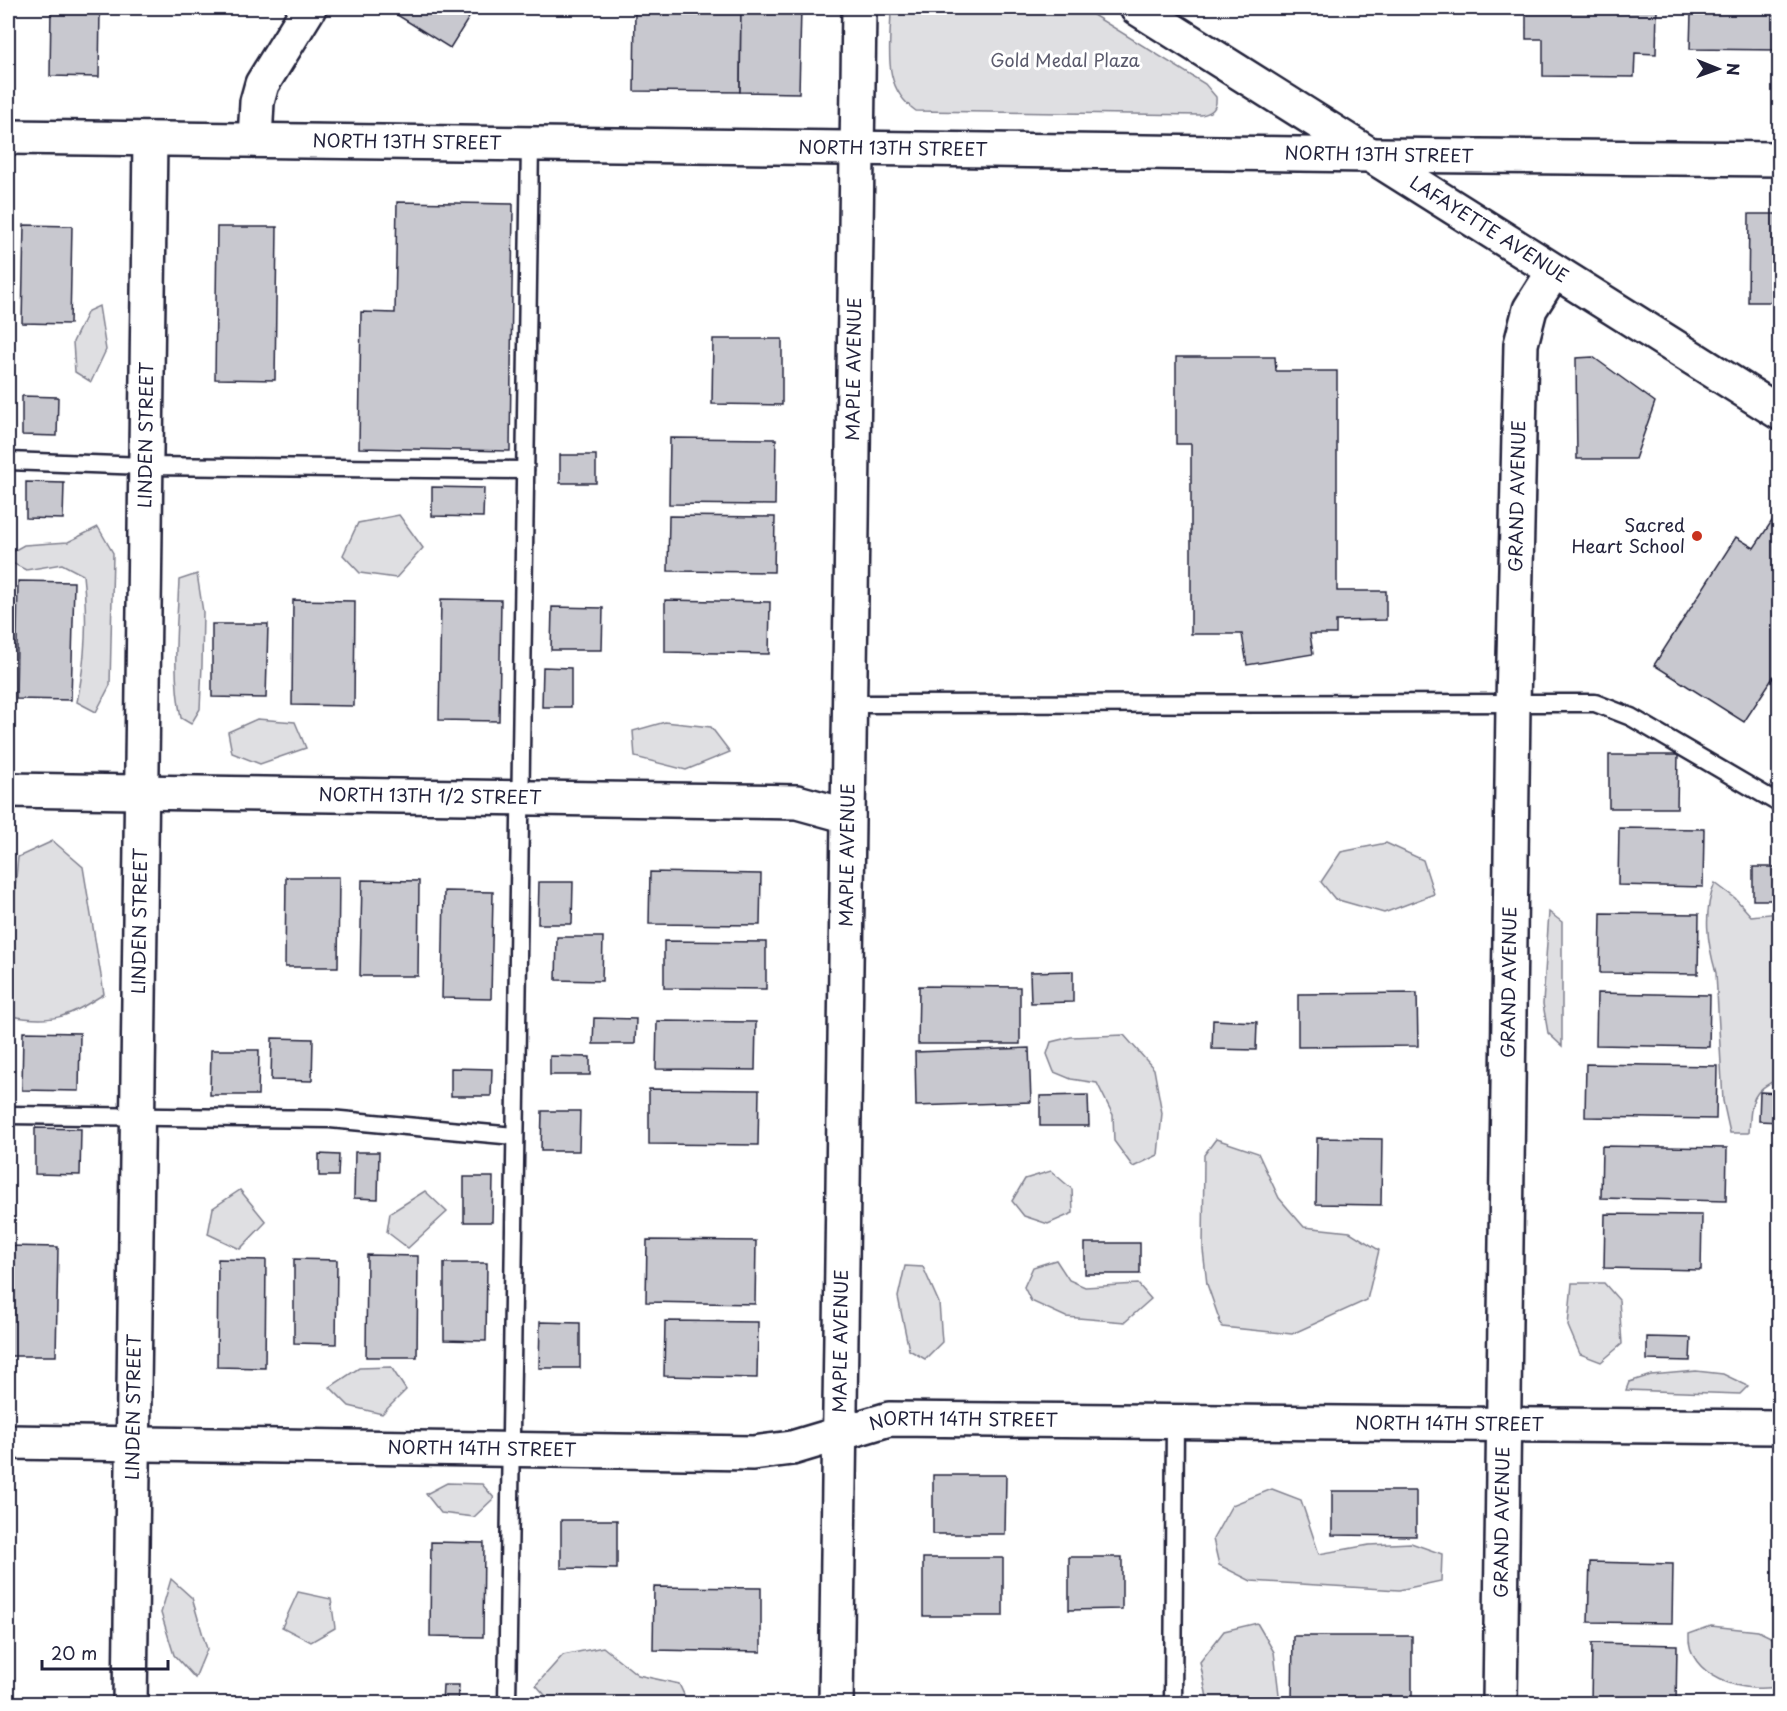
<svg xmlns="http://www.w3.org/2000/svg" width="1787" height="1711" font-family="'Playpen Sans',sans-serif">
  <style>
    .green { fill: #dfdfe2; stroke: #80808e; stroke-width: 1.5 }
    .building { fill: #c8c8cf; stroke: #22223b; stroke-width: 1.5 }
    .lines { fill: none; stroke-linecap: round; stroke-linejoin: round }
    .service-casing { stroke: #22223b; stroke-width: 21 }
    .minor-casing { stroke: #22223b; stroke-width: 38 }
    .tertiary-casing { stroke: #22223b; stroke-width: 38 }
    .secondary-casing { stroke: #22223b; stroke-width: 38 }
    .service { stroke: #fff; stroke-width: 16 }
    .minor { stroke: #fff; stroke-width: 33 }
    .tertiary { stroke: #fff; stroke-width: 33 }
    .secondary { stroke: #fff; stroke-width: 33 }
    .poi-dot { fill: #c8321e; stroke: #fff; stroke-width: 2 }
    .labels { text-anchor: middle; stroke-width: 6; stroke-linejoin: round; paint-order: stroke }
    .park-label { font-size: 18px; fill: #5b5b6d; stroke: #fff }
    .street-label { font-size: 18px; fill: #22223b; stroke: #fff }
    .poi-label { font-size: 18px; fill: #22223b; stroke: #fff; text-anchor: end }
  </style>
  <rect width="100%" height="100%" fill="#fff"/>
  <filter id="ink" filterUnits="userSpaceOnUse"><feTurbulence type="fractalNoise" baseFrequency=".0167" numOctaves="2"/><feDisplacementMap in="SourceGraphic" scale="12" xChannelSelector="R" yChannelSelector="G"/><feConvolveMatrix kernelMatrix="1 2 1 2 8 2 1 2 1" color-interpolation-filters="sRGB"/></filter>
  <g filter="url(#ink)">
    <g class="green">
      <path d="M891,8H1082L1205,84L1216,97C1217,109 1212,113 1201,115L916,111C880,86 891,46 891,8Z"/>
      <path d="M99,306L106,350L91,382L75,372L73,342L88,311Z"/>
      <path d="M399,515L423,548L396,578L360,573L343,555L358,523Z"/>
      <path d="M98,527L113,553L110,685L96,712L77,702C86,658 88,619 83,575L62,564L26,570L8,561V554L24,545L68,542Z"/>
      <path d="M197,574L203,612L202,665L200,709L191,724L181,718C172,673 177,627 179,580Z"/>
      <path d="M257,719L295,722L306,748L260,764L232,753L228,732Z"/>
      <path d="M665,722L711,727L730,752L686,770L635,757L633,731Z"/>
      <path d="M53,841L83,867L104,994C67,1017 55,1024 10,1016L8,961L18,857Z"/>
      <path d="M1386,843L1423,860L1434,894L1384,913L1335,899L1321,882L1341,852Z"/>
      <path d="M1715,883L1735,898L1751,916L1779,913V1079C1750,1090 1751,1104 1749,1133H1730L1723,1101L1716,973C1707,942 1703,912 1715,883Z"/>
      <path d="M1549,912L1562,922V1046L1548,1033L1543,1004Z"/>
      <path d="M1124,1035L1154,1069L1162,1113L1158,1155L1133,1167L1114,1141L1113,1115L1097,1083L1071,1079L1054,1072L1047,1054L1051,1042L1071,1037Z"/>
      <path d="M1216,1139L1258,1153L1279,1198L1304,1227L1350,1232L1379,1250L1367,1300L1292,1334L1222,1327L1207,1284L1203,1250L1204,1155Z"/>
      <path d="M1051,1171L1072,1189L1073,1213L1048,1224L1024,1216L1012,1201L1025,1179Z"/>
      <path d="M240,1190L266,1222L240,1249L208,1234L213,1208Z"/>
      <path d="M425,1191L447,1212L408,1248L387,1232L390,1213Z"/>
      <path d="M1056,1260L1069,1280L1085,1287L1138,1284L1151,1299L1125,1322L1066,1317L1031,1301L1024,1287L1033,1267Z"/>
      <path d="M905,1266L923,1267L939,1303L942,1342L925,1359L909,1350L898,1297Z"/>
      <path d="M1572,1283H1604L1619,1300L1622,1344L1601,1362L1580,1354L1568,1326Z"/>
      <path d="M391,1367L406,1390L382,1414L349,1406L330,1387L359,1368Z"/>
      <path d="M1696,1371L1723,1374L1748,1386L1740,1394L1626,1390L1629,1382L1651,1375Z"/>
      <path d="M447,1483L482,1484L494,1498L474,1517L441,1513L426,1494Z"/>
      <path d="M1272,1489L1301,1500L1319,1554L1369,1545L1411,1543L1442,1554L1441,1581L1399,1590L1251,1581L1219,1565L1213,1539L1232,1505Z"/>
      <path d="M171,1579L192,1598L207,1649L195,1678L174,1655L161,1613Z"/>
      <path d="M298,1592L331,1599L335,1628L311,1642L282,1627Z"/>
      <path d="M1257,1623L1274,1652L1280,1703H1208L1200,1662L1224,1631Z"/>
      <path d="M1711,1626L1758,1631L1779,1641V1686C1745,1695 1686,1677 1689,1634Z"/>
      <path d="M603,1647L638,1675L679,1684L688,1703H552L536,1685L563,1655Z"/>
    </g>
    <g class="building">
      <path d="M51,8H100L99,77L50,76Z"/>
      <path d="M386,8H475L450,48Z"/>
      <path d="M635,8H741L740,92L634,91Z"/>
      <path d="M741,8H801L799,93L740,92Z"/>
      <path d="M1526,8H1657L1656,54L1635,53L1634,77L1543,76V39H1526Z"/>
      <path d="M1700,8H1780V50L1690,49L1691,13H1700Z"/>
      <path d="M397,202L513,204L510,451L359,448L361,312L395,313Z"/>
      <path d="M1749,214H1780V302H1748Z"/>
      <path d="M24,225L72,226L70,324L22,323Z"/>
      <path d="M217,227H277L275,380L215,379Z"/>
      <path d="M713,339H782V405L712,404Z"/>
      <path d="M8,340H13L12,374L8,373Z"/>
      <path d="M1176,357H1275L1276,371H1337V591H1386V620L1336,621V634H1310L1313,654L1247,665L1242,634H1191V444H1176Z"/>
      <path d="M1593,357L1655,402L1635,459H1577L1576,358Z"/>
      <path d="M22,396L58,397L57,436L22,435Z"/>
      <path d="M670,438L776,439L775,505L669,504Z"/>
      <rect x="560" y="455" width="36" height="28"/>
      <path d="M26,482L64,483L63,519L26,518Z"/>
      <path d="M432,487L484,488L483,517L432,516Z"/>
      <path d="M1780,509V667L1744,722L1654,665L1736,537L1754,548Z"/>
      <path d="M669,516L775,517L774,572L668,571Z"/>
      <path d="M18,581L74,582L71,700L16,699Z"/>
      <path d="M441,599L501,600L499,721L439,720Z"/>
      <path d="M293,600L355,601L354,706L292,705Z"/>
      <path d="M665,600L770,602L769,654L665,652Z"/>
      <path d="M552,607L603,608L602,650H551Z"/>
      <path d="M212,624H268L266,698L212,697Z"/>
      <path d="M543,667L571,668V707H542Z"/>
      <path d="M1609,755H1678L1677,808H1609Z"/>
      <path d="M1619,828L1704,829L1703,887L1618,885Z"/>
      <rect x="1753" y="867" width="27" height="33"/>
      <path d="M650,872L761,874L760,925L649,924Z"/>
      <path d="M286,877H339L338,967H285Z"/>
      <path d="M362,880L419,881L418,976H360Z"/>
      <path d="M539,882H573L572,924H538Z"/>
      <path d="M444,891L493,892L491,999L442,998Z"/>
      <path d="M1601,913L1699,914L1698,974L1600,973Z"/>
      <path d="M557,937H603L602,981L556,980Z"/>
      <path d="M664,941L766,942V989L664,988Z"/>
      <path d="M1073,971V1002L1031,1003L1030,972Z"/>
      <path d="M919,986L1020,987V1044H918Z"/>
      <path d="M1417,993L1418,1046L1298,1047V994Z"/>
      <path d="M1597,993L1710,995L1709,1047L1596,1045Z"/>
      <path d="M594,1018L636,1019L635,1044H593Z"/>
      <path d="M1213,1020L1257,1022L1256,1050L1212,1049Z"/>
      <path d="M657,1021L756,1022L755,1070L656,1069Z"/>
      <path d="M23,1032L80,1033L79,1091L22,1090Z"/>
      <path d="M272,1038L313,1039L312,1081L271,1080Z"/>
      <path d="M1029,1048L1031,1102L916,1106L915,1052Z"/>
      <path d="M211,1050H259L258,1095H210Z"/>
      <path d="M550,1056L590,1057V1075H550Z"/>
      <path d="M1586,1064L1717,1066L1716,1119L1585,1117Z"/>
      <path d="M451,1068L492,1069L491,1096H451Z"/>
      <path d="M649,1089L759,1090L758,1145L649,1144Z"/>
      <path d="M1760,1092L1780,1093V1122L1759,1121Z"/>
      <path d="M1088,1095L1089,1126H1040V1096Z"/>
      <path d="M542,1111H580L579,1151H541Z"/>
      <path d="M35,1128L81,1129L80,1175L35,1174Z"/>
      <path d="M1317,1138L1382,1139L1381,1205L1316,1204Z"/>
      <path d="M1602,1146L1727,1148L1726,1201L1601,1198Z"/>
      <path d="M355,1152H379L378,1199L354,1198Z"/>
      <path d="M319,1154L339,1155L338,1176H319Z"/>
      <path d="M464,1177H493L492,1222H464Z"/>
      <path d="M1605,1214L1702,1215L1701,1270L1604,1268Z"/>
      <path d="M647,1240L756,1241L755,1304L646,1302Z"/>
      <rect x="1085" y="1243" width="55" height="31"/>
      <path d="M8,1246L58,1247L56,1356H8Z"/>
      <path d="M367,1255L418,1256L417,1357H366Z"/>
      <path d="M218,1259L266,1260L265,1368L217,1367Z"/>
      <path d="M294,1259L337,1260L336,1344L294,1343Z"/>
      <path d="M444,1263H487L486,1341L444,1340Z"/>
      <path d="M665,1321L758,1322L757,1378L664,1376Z"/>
      <path d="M540,1322L580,1323V1368H539Z"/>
      <path d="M1647,1337L1691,1338L1690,1361L1647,1360Z"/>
      <path d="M933,1475H1006L1005,1534H933Z"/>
      <path d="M1332,1491H1416V1536L1332,1535Z"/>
      <path d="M561,1520H617V1569L561,1568Z"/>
      <path d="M431,1542L484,1543L483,1637L430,1636Z"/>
      <path d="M1069,1557H1122V1609L1069,1610Z"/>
      <rect x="923" y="1558" width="80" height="58"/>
      <path d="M1590,1562L1673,1564L1672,1623L1588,1622Z"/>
      <path d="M654,1587L761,1588V1652L653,1650Z"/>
      <path d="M1293,1636H1412V1702L1292,1701Z"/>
      <path d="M1592,1643L1677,1645L1676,1704L1591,1703Z"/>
      <path d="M443,1685H459L458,1704H442Z"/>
    </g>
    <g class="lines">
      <g class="service-casing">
        <g id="service">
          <path d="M8,461L145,466L525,470"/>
          <path d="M849,704L1595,703L1631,717L1780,804"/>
          <path d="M8,1115L330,1119L514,1136"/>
          <path d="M507,1704L530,144"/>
          <path d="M1173,1704L1175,1420"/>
        </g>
      </g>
      <g class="minor-casing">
        <g id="minor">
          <path d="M255,140L257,102L262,84L309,8"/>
          <path id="s1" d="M8,790L797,802L848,816"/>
          <path id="s2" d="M8,1442L753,1453L792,1448L889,1419L1780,1427"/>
          <path id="s3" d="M130,1704L150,139"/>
          <path id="s4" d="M1500,1704L1513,704L1521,344L1530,309L1554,271"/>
        </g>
      </g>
      <g class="tertiary-casing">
        <path id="tertiary" d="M1370,155L1780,159"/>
      </g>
      <g class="secondary-casing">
        <g id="secondary">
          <path id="s5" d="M1137,8L1780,413"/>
          <path id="s6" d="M8,137L1370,155"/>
          <path id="s7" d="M836,1704L859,8"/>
        </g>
      </g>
      <use href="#service" class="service"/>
      <use href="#minor" class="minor"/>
      <use href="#tertiary" class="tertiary"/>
      <use href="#secondary" class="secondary"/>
    </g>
  </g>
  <circle class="poi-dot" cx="1697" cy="536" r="6"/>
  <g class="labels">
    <g class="park-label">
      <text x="1065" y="67">Gold Medal Plaza</text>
    </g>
    <g class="street-label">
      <text dy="6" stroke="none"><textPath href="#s6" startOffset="399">NORTH 13TH STREET</textPath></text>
      <text dy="6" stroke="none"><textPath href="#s6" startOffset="885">NORTH 13TH STREET</textPath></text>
      <text transform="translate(1379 155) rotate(1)" y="6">NORTH 13TH STREET</text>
      <text dy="6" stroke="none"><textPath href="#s5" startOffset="416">LAFAYETTE AVENUE</textPath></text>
      <text dy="6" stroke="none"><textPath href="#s7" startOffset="1335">MAPLE AVENUE</textPath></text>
      <text dy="6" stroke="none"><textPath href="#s3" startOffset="1269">LINDEN STREET</textPath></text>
      <text dy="6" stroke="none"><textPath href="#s4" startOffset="1208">GRAND AVENUE</textPath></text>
      <text dy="6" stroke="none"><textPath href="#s1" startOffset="422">NORTH 13TH 1/2 STREET</textPath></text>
      <text dy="6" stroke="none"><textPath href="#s7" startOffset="849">MAPLE AVENUE</textPath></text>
      <text dy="6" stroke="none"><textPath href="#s3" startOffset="783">LINDEN STREET</textPath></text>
      <text dy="6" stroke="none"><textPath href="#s4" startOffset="722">GRAND AVENUE</textPath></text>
      <text dy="6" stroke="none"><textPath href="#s7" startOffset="363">MAPLE AVENUE</textPath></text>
      <text dy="6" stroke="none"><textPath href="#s3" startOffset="297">LINDEN STREET</textPath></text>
      <text dy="6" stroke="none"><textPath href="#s2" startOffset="960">NORTH 14TH STREET</textPath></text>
      <text dy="6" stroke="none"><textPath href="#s2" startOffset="1446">NORTH 14TH STREET</textPath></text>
      <text dy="6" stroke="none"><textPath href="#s2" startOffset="474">NORTH 14TH STREET</textPath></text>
      <text dy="6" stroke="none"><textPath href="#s4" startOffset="182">GRAND AVENUE</textPath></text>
    </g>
    <g class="poi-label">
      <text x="1685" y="532">Sacred<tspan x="1685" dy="21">Heart School</tspan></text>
    </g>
  </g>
  <rect width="1787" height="1711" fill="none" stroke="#fff" stroke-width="30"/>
  <rect x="15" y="15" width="1757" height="1681" fill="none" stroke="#22223b" stroke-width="2" filter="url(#ink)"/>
  <g transform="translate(1718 69) rotate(91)" stroke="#ffffff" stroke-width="4.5" paint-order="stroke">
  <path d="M0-4.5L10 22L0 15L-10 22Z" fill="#22223b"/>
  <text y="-9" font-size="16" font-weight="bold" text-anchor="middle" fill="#22223b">N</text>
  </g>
  <path d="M42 1660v9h126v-9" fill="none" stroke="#22223b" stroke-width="3"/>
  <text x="51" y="1660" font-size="18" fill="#22223b" stroke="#ffffff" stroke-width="4.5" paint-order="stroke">20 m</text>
</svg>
